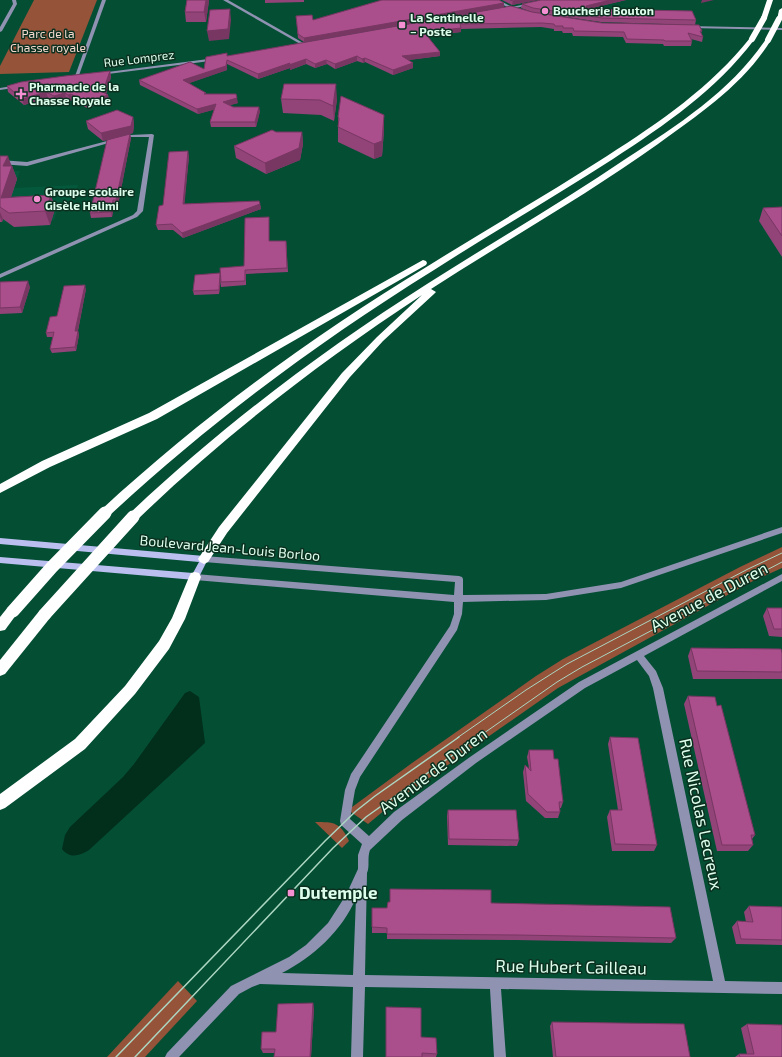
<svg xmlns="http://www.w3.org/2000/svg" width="782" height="1057" font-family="'Exo 2',sans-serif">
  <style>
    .built { fill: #04593c }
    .green { fill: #955339 }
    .water { fill: #022e1c }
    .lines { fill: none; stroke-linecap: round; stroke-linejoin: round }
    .minor { fill: #8f92b1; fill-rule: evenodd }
    .tertiary { fill: #8f92b1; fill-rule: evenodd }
    .secondary { fill: #bbbff0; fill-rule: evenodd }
    .motorway { fill: #fff; fill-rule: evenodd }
    .tram-far1 { stroke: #acd6c2; stroke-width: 1 }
    .tram { stroke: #acd6c2; stroke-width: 1.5 }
    .motorway-bridge-far1 { stroke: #fff; stroke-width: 6 }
    .motorway-bridge { stroke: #fff; stroke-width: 13 }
    .wall { fill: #924378 }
    .shaded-wall { fill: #773762 }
    .building { fill: #aa4e8c; stroke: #773762 }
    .poi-dot { fill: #f591d2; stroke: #0b3020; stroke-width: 1.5 }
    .labels { text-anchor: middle; stroke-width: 3; stroke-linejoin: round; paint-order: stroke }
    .far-poi-label { font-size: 12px; font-weight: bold; fill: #defeec; stroke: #0b3020; text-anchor: start }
    .far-park-label { font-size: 12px; fill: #f3d7cc; stroke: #0b3020 }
    .far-street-label { font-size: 12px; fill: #defeec; stroke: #0b3020 }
    .street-label { font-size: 14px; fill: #defeec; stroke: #0b3020 }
    .near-street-label { font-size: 17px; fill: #defeec; stroke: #0b3020 }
    .near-poi-label { font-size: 17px; font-weight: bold; fill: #defeec; stroke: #0b3020; text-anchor: start }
  </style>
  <rect width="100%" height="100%" fill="#044e34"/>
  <path class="built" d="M12,171H20L14,188L78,185L71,210H57L54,220L0,222Z"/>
  <g class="green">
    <path d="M34,0H97L69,72L0,74V66Z"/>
    <path d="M782,547V568L753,581L558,688L392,804L368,824L348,810L412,763L536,676L563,659L740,567Z"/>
    <path d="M315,822C334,822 340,822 349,841L342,848Z"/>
    <path d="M178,981L197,1001L145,1057H107Z"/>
  </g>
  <path class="water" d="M190,691L199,697L205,743L89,850C79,856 70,859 62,849L65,835L70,827L123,777L134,764L185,693Z"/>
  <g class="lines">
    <g class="minor">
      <path d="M12,0H16L17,4L2,31L0,32V27L13,4Z"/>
      <path d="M102,0H106L78,78L74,79Z"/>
      <path d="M223,0H228L305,44L302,45Z"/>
      <path d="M494,0H499L512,7L544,0H552L511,9Z"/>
      <path d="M216,58L218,59V60L100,75L98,74L100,73Z"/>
      <path d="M18,85L20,86V87L0,90V88Z"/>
      <path d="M152,134L154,135L143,211L137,217L0,278V274L133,215L137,211L149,137H130L27,166L0,164V160L27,162L130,135Z"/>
      <path d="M782,527V533L621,588L546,600L463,602L462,614L457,630L360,777L355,790L350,819L369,836L394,812L470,757L579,682L782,574V581L644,656L656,671L663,688L725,981L782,982V994L501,989L506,1057H494L490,989L365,987L363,1057H351L353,987L260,984L252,987L239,994L179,1057H165L167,1053L231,986L289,957L306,945L328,923L346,895L358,869V855L362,844L341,825L340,821L345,790L351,774L450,626L454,614V602L195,580L192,579L191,577L192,575L195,574L454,595L455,582L204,562L201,561L200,559L201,557L204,556L459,576L462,577L463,579V595L546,594L621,582ZM637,660L649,676L653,688L713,981L365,975L367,873C370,866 367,858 370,850L402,820L476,763L585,688ZM356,898L353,975L282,973C313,957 342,931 356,898Z"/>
    </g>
    <path class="tertiary" d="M688,26L782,28V30L689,28Z"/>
    <path class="secondary" d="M0,538L204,556L207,557L208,559L198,579L195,580L0,563V557L193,573L199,562L0,544Z"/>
    <g class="motorway">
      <path d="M767,0H773L767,18L764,20L761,18Z"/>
      <path d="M782,8V19L777,20L779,10Z"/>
      <path d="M752,37L754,38V40C716,90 665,125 613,159C554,197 493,232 434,270C318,342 209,423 109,516L105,517L101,516L99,513L101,510C202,417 311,337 428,266C487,229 548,194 607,156C660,122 711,87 750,38Z"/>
      <path d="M766,39L771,40C744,84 700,114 658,144C585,196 507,240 431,289L436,292L434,294L383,341L350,377L227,533L208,562L204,564L200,562L198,559L219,527L342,373L377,337L422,295C320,362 225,435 137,520L133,521L129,520L127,517L129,514C221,427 320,352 427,284C493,242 562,202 627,158C678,125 732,90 766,39Z"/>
      <path d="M423,260L426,261L427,263L426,265L157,419L50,467L0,493V484L42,461L149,413Z"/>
      <path d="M195,572L199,573L201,577L185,619L169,649L135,694L85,749L5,808L0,810V794L75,739L125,686L159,641L172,618L189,577L191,573Z"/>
      <path d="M13,606L18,607L19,611L5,630L0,631V617L8,607Z"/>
      <path d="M45,609L50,610L52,614L50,618L5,674L0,676V660L40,610Z"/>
    </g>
    <g class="tram-far1">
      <path d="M457,738L526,690L567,664L748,569L782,553"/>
      <path d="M477,738L557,682L582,667L782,562"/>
    </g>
    <g class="tram">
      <path d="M116,1057L325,841L356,811L375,796L459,737"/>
      <path d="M135,1057L333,848L366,817L478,737"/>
    </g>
    <g class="motorway-bridge-far1">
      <path d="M752,39L764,18"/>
      <path d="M768,40L779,19"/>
    </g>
    <g class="motorway-bridge">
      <path d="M13,611L52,567L105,513"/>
      <path d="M45,614L133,517"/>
    </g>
  </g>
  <g class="wall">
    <path d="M187,0H209L206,22H186L185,12Z"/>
    <path d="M265,0H304V2L265,3Z"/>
    <path d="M502,0H537L512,5Z"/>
    <path d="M626,0L587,9L696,20L695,25L601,22L532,12L521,8L522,4Z"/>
    <path d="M504,3V7L304,42L298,38L296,16L313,20Z"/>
    <path d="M532,12L602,23L702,31L701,33L703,37L702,42L691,39L692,41L691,46H664L663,44L626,43L623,37L573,36L572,33H563L562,31H554V29L541,27L461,29V32L427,36L440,52V56L408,60L413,68L393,75L365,62L363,63L357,61L335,69L327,64L315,68L306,64L290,70V68L258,79L227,64V70L189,83L206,94L238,103L230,105L233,107L260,111L256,127H211L210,122L215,109L198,114L140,85L139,80L204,69L227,56Z"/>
    <path d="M110,71L111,77L106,94L108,95L109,101L87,108L72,100L70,101L66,99L55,102L48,98L24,105L8,92L7,86Z"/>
    <path d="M281,99H337L334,121L321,115L283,113Z"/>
    <path d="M133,117L134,125L133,133L103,141L88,129L86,121Z"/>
    <path d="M338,117L384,130L382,156L374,159L338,142Z"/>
    <path d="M276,132H302L303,144L300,160L266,174L236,158L234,146Z"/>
    <path d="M130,134L131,138L118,205H114L112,217L91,218L90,213Z"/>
    <path d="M0,156L11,166H12L17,179L11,197L51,195L55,209L50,225L14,227L3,219L2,222H0Z"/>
    <path d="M189,156L184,204H260L261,209L183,238L173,230H158L156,225L163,205Z"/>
    <path d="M782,207V257L759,221L763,208Z"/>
    <path d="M269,221V241H286L288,272L246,274V285L221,287V280L219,294L194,295L193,291L220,273L244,266Z"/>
    <path d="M0,282L30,287L22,313L0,314Z"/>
    <path d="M86,289L78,331L79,335L76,351L52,353L50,349L53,337H47L46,333L57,316Z"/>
    <path d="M767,608H782V637L769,636L763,616Z"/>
    <path d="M691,648L782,653V679H693L688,656Z"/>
    <path d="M688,696L755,835L752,839L753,845L748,851H717L684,704Z"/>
    <path d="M610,737L657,845L654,851H612L607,817L610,810H618L608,744Z"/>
    <path d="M529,750L554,759L563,802L561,808H560V812L558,818H545L526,801L523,772L525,765L529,768L527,757Z"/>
    <path d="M448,810L519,840L517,846L448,845L447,816Z"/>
    <path d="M491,903L676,938L671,943L516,940L387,939V933H372V927L387,908Z"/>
    <path d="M749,906L782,907V945L736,944L732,927L737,921L746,922L744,912Z"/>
    <path d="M314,1008L311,1057H274V1053H263L261,1049L276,1032Z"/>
    <path d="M552,1022L690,1057H553L550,1026Z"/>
    <path d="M747,1024L782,1057H735L739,1054H747L741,1028Z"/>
    <path d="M421,1037L437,1054L436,1057H386Z"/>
  </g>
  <g class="shaded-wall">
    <path d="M206,0H209V1L206,22L204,12Z"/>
    <path d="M519,0H537L512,5L513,1Z"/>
    <path d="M610,0H626L585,10L586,6Z"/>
    <path d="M702,0H714L701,3Z"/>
    <path d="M504,3V7L304,42V38Z"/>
    <path d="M230,9L231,20L229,39L209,41L207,31Z"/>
    <path d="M461,28V32L424,36V32Z"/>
    <path d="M440,52V56L402,61V56Z"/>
    <path d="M357,56V61L335,69V64Z"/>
    <path d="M365,58V62L363,63L362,59Z"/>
    <path d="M306,59V64L290,70V68L258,79V74L290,63Z"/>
    <path d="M227,60V70L184,85L183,80Z"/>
    <path d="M326,60L327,64L315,68V64Z"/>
    <path d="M413,63V68L393,75V70Z"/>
    <path d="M110,71L111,77L106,94L99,90Z"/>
    <path d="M336,84L337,99L334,121L333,106Z"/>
    <path d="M46,92L48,98L24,105L22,99Z"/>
    <path d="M65,93L66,99L55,102L54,96Z"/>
    <path d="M71,94L72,100L70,101L68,95Z"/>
    <path d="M108,95L109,101L87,108L86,102Z"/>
    <path d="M237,98L238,103L224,107L223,102Z"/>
    <path d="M216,104L217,109L198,114L197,109Z"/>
    <path d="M259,107L260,111L256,127L255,122Z"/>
    <path d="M384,115V130L382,156L374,159V144Z"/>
    <path d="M133,117L134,125L133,133L103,141L101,133Z"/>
    <path d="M302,132L303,144L300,160L266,174L265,163Z"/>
    <path d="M130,134L131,138L118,205L116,200Z"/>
    <path d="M188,151L189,156L184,210L183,204Z"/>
    <path d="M8,156L12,167V166L17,179L6,212L1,198L3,166Z"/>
    <path d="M51,195L55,209L50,225L45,211Z"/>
    <path d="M113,200L114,205L112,217L111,212Z"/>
    <path d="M260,204L261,209L183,238L182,233Z"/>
    <path d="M0,212L3,219L2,222L0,217Z"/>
    <path d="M220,273L221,278L219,294V290Z"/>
    <path d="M28,281L30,287L22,313L20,307Z"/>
    <path d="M85,285L86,289L77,335L75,331Z"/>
    <path d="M78,331L79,335L76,351L75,347Z"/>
    <path d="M313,1003L314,1008L311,1057H310Z"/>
  </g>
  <g class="building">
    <path d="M187,0H206L204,12H185Z"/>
    <path d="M382,0H499L504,3L304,38L298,34L296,16L312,15L313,20Z"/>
    <path d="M510,0H519L513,1Z"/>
    <path d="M541,0H610L586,6V9L692,11L696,20L602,18L533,8L522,4Z"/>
    <path d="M511,6L532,12L602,23L699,25L702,31H700L703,37L688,33L692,41H665L664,40L627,39L624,32L574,31L573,28H563V26H555L554,24L542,23L460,24L461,28L424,32L440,52L402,56L413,63L393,70L365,58L362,59L357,56L335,64L326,60L315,64L306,59L289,65L290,63L258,74L227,60L226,66L183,80L206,93L204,94H236L237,98L223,102L233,107H259L255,122H210L216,104L197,109L139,80L190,62L204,69L206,57L227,53V56Z"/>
    <path d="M230,9L228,29L207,31L210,10Z"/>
    <path d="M110,71L104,88L99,90L108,95L86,102L71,94L68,95L65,93L54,96L46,92L22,99L7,86L21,82L65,76Z"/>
    <path d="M284,84H336L333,106L320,100L281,99Z"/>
    <path d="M341,96L384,115L382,141L374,144L338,127L339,118L338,117Z"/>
    <path d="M117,110L133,117L131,126L101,133L86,121Z"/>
    <path d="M272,130L276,132H302L299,148L265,163L234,146Z"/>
    <path d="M130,134L116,200H113L111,212L90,213L107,140Z"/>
    <path d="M188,151L183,204L259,201L260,204L182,233L172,224L156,225L159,206L163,205L169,152Z"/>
    <path d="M0,156H8L3,166H12L1,198L51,195L45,211L9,213L0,207Z"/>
    <path d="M782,207V236L763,208Z"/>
    <path d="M269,217V241H286L287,268L245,270V281L221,282L220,268L244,266L245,218Z"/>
    <path d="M220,273L219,290L193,291L195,275Z"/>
    <path d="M28,281L20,307L0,308V282Z"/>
    <path d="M85,285L75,331H78L75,347L50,349L54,332L46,333L50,317L57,316L64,286Z"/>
    <path d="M767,608H782V629H774Z"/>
    <path d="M691,648L781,649L782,653V672L697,671Z"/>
    <path d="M688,696L715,697L717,706L721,705L755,835H751L753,845H722Z"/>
    <path d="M610,737L638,738L657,845L615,844L610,810H622Z"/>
    <path d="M529,750H553L554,759H558L563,802H559L560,812H547L528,794L525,765L531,771Z"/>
    <path d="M448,810H516L519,840L449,839Z"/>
    <path d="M390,889L491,890V903L670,907L676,938L518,935L387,934V928L372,927V908H387L388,902H390Z"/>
    <path d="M749,906L782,907V940L741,939L737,921L753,922Z"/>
    <path d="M313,1003L310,1057H274L275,1049H261L262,1032H276L278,1004Z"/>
    <path d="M386,1007L421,1008V1037L436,1038L437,1054L422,1053V1057H386Z"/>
    <path d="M552,1022L684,1024L690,1057H556Z"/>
    <path d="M747,1024L782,1025V1057H740L739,1054H754Z"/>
  </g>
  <g class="poi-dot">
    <circle cx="545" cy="11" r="4"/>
    <rect x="398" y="21" width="8" height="8" rx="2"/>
    <path d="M19 88h4v4h4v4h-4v4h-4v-4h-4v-4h4z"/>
    <circle cx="37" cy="199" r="4"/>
    <rect x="287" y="889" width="8" height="8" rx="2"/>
  </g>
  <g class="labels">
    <g class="far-poi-label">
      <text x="553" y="15">Boucherie Bouton</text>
      <text x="410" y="22">La Sentinelle<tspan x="410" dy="14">– Poste</tspan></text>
      <text x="29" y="91">Pharmacie de la<tspan x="29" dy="14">Chasse Royale</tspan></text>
      <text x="45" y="196">Groupe scolaire<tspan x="45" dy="14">Gisèle Halimi</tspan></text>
    </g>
    <g class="far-park-label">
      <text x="48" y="38">Parc de la<tspan x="48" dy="14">Chasse royale</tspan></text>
    </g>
    <g class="far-street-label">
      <text transform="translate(139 59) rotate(-7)" y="4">Rue Lomprez</text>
    </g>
    <g class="street-label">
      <text transform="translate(230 548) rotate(5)" y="5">Boulevard Jean-Louis Borloo</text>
    </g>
    <g class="near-street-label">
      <text transform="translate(709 597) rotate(-28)" y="6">Avenue de Duren</text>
      <text transform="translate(433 771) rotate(-37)" y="6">Avenue de Duren</text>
      <text transform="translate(701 814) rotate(78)" y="6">Rue Nicolas Lecreux</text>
      <text transform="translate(571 967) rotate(1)" y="6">Rue Hubert Cailleau</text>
    </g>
    <g class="near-poi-label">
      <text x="299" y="899">Dutemple</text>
    </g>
  </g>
</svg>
